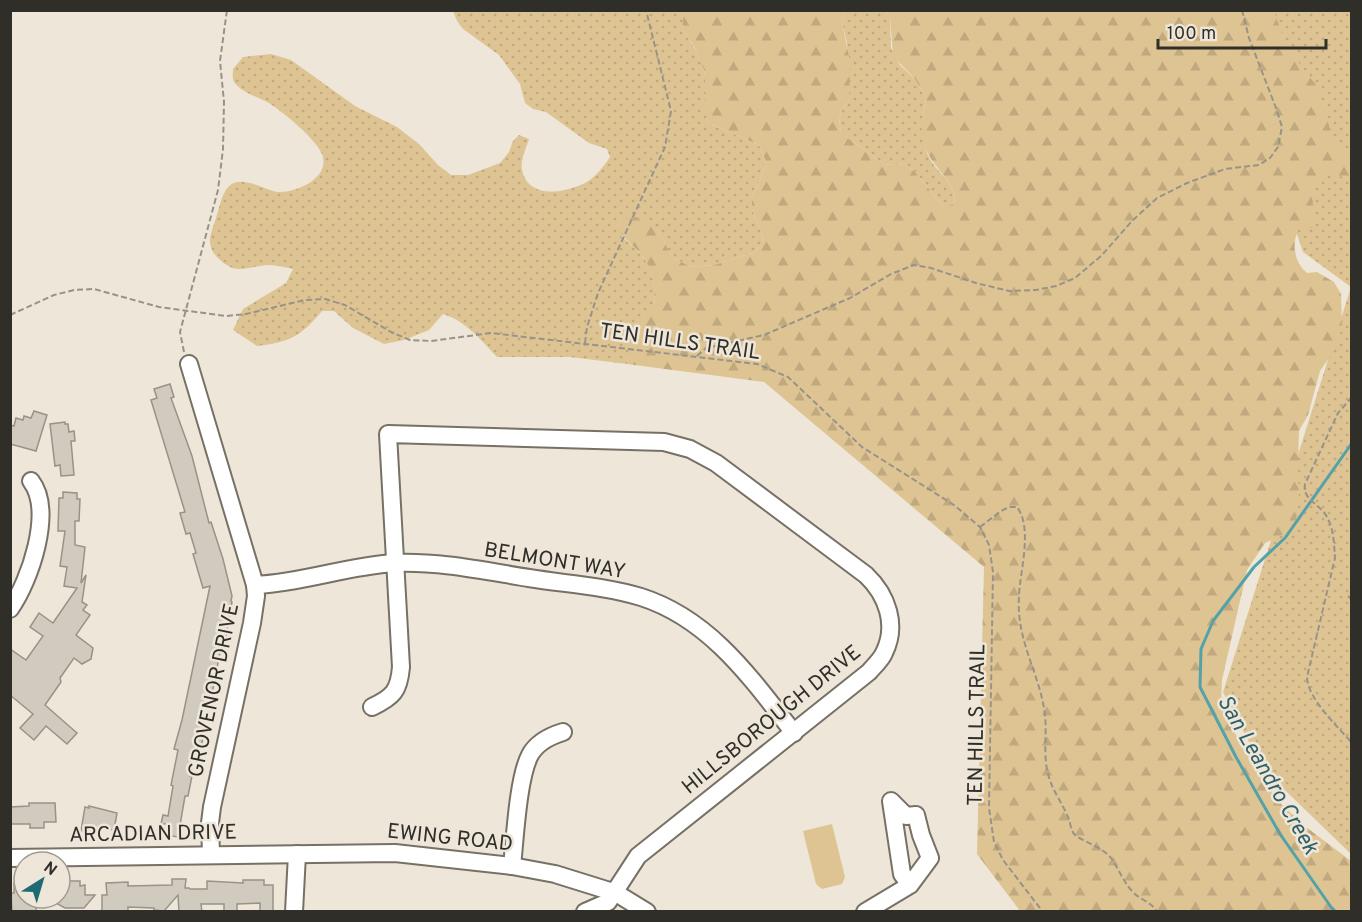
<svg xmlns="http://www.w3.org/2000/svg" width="1362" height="922" font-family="Overpass,sans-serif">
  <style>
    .grass { fill: url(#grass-dots) }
    .forest { fill: url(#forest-firs) }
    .garden { fill: #dfc493 }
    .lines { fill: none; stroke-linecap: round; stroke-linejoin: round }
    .stream { stroke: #53a2aa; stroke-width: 3 }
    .building { fill: #d1cabe; stroke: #999287; stroke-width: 1.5 }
    .minor-casing { stroke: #777065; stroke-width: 20 }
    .path { stroke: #98938a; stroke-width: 2; stroke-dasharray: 6 3; stroke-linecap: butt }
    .minor { stroke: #fff; stroke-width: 16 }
    .labels { text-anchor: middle; stroke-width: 5; stroke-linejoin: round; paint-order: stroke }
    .street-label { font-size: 21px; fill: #302e29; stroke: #ede6d9 }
    .water-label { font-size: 22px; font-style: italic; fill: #2f6066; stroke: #ede6d9 }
  </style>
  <defs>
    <pattern id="grass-dots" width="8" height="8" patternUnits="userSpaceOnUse" patternTransform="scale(1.5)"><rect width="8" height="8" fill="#dfc493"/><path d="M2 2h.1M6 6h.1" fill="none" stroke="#c0a97f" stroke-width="1.8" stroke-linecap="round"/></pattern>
    <pattern id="forest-firs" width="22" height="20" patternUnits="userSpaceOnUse" patternTransform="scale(1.5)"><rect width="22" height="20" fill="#dfc493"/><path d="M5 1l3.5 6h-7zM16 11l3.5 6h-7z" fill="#c0a97f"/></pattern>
  </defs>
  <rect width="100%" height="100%" fill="#ede6d9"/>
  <g class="grass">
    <path d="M453,11H685L682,29C695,47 707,67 706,89C706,101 705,111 707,122L759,145L766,161L760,180L752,196V209L764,240L755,252L714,265L691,267L672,257L657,227L621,236C651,261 656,270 654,310C626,332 635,333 627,364L570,357H497C481,340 466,321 443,314L429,330L404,340L384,344L353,328L334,311H322C300,337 290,342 257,346L233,330L243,309L286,283L293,269C284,267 275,265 266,265C257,266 248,269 239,269C232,269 224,264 219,259C205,246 210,236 216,218C220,207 222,188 234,183C247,178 265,190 278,192C296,193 328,179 323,157C319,141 283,112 269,103C258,97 242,93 234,82C232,78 233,73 233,69L243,57L271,54L291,60L355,106L397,127L419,144L438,165L451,175H468L500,163L509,152L513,141L519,135L529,139C526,148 520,161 522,170C529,200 564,193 585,183C595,178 604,166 610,157L607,149L589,143L546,112L533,109L525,103L520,84L499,55L463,29L457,21Z"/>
    <path d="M846,11H886L890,17L891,48L900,65L915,79L926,98C922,119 919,138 930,159C939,175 952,179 955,200L951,205L943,206L915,172L905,164L894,165L884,164L841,133L839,119L842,109L849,100L847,43L842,23Z"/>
    <path d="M1271,11H1351V854L1263,769L1223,692L1351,287L1303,252L1292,220L1320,122Z"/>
  </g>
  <path class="forest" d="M684,11H846L842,23L850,61L849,100L842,109L839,119L841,133L884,164L894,165L905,164L915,172L943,206L951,205L955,200C953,187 948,181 940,171C917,143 920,132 926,98L915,79L893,56L890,17L886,11H1274L1283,37L1302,68L1317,86L1334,142L1351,156V180L1334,174L1324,176C1308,193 1312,202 1317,222L1312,228L1299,229C1291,243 1294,262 1307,273L1317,272L1334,282L1341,294L1342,327L1336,348L1320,371L1308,415L1299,431L1298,465L1299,500L1296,520L1288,532L1265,543L1247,570L1222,680L1221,704L1227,720L1264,781L1282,805L1306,827L1351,861V911H1020L977,854L984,567L764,382L627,364C631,350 628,333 638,322C642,317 649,313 654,309C655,286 655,269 638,251C625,237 622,239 617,220L636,217L657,227L672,257L691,267L714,265L755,252L764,240L752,209V196L760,180L766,161L759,145L707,122L704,106L706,89L704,70L694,46L682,29Z"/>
  <path class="garden" d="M832,824L845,877L842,884L822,889L816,884L803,831Z"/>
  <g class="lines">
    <path class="stream" d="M1336,912L1331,907L1280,834L1236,757L1200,687L1201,649L1213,621L1254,567L1285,538L1352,443"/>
  </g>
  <g class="building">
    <path d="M170,384L174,397L171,398L192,456L209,523L211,522L223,559L232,596L231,601L232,602L226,636L224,635L218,662L216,676L211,697L207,696L201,724L205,725L202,743L198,758L194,757L190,776H192L188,796H185L178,837L165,835L167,824H161L163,815L168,816L173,786L171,785L178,750L174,749L182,720L210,586L203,588L193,554L196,553L190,533L186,534L180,513L185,512L151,400L157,398L154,389Z"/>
    <path d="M34,411L47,415L36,451L10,444V425L14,426L16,418L23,420L24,416L31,418Z"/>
    <path d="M65,422V424H68L69,432L74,431L75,441H71L74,475L61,476L60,465L55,466L50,424Z"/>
    <path d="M63,492L77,493V499H80L79,521H75V545L85,547L81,583L86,575L82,602L87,605L83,610L90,615L76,635L93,648L91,659L82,664L74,658L60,678L61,682L45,705L77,733L67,744L46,726L34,740L20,728L33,714L10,695V649L26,660L43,636L30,627L39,613L53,623L77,588L64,586L67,567L60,566L65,531H58L59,498H63Z"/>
    <path d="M29,803H55L56,822H44V828H30V824H10V807L29,806Z"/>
    <path d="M89,806L117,813L114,830L99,827L98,834L81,831L85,807L89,808Z"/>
    <path d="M172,879H186L185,888H189L190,889H207V881L243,883V880H264V885H273V912H260V903L237,904V912H224V904H201L202,912H179L178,895L164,911L154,910V908L128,907V912H102V895H107L106,883L128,882V886L172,885Z"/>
    <path d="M61,881H80V886L85,885V895H95L84,908H65L47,898H62Z"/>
    <path d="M14,883H24V898H36V912H12L11,893H14Z"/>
  </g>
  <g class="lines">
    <g class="minor-casing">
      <g id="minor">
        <path d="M189,364L255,585L256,596L252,623L212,807L210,823L211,854"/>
        <path d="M255,585C302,583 347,566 394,563C439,561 485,571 529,578C566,584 605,586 641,597C710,619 751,678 794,733"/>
        <path d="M10,609C30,581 54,511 31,481"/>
        <path d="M372,707C393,697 399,691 401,667L388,434L664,442L690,449L716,463L866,575C887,595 898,625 884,653C881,660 874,666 869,672L638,856L608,902L585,912"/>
        <path d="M10,858L395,853L512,866L555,874L616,893L647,912"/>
        <path d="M512,866C515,839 518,777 530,755C537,742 550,736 563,732"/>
        <path d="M294,912L297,854"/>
        <path d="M865,912L910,885L930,858L921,835L916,815L906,816L891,801L902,874L910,885"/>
      </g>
    </g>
    <g class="path">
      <path d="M10,315L54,295L74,290L94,289L159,307L226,316L246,314L305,300L325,299L345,305L391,332L410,340L431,341L491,333L757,364L788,377L862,447L954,505L980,527L989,545L993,572L989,808L994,842L1003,860L1043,912"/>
      <path d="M585,343L587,327L598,293L665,147L671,111L646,10"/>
      <path d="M184,352L180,332L218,190L223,149L224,102L220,61L227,10"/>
      <path d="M697,356L706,348L764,335L850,298L891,274L914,265L931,268L976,283L1009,291L1036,290L1056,286L1075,278L1101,256L1132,221L1157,198L1187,183L1225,169L1259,165L1270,158L1278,147L1282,127L1276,108L1249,38L1242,10"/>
      <path d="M1352,397L1338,413L1305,484C1302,501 1321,503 1328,519C1334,531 1334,544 1335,558L1307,677C1307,698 1338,727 1352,743"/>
      <path d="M980,527L1001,511L1009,507H1017C1033,528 1020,571 1019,596C1016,642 1040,673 1045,715C1047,735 1043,755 1048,774C1052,790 1061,801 1067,815C1071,822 1070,831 1076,836C1087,843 1103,848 1111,858C1119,869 1123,882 1133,892C1140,900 1152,902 1157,912"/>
      <path d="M1348,596L1352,600"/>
    </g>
    <use href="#minor" class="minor"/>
  </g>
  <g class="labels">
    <g class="street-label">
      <text transform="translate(680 341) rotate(8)" y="7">TEN HILLS TRAIL</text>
      <text transform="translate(555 560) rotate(9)" y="7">BELMONT WAY</text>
      <text transform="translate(213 690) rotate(-78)" y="7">GROVENOR DRIVE</text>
      <text transform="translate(771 719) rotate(-39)" y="7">HILLSBOROUGH DRIVE</text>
      <text transform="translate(976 725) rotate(-89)" y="7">TEN HILLS TRAIL</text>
      <text transform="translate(153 833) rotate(-1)" y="7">ARCADIAN DRIVE</text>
      <text transform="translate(450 837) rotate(6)" y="7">EWING ROAD</text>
    </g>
    <g class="water-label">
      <text transform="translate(1269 774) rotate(60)" y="8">San Leandro Creek</text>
    </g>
  </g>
  <rect width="1362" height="922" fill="none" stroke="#302e29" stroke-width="24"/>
  <g transform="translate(42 880) rotate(37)"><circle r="28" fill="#ede6d9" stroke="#a19c93" stroke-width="1.5"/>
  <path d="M0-4.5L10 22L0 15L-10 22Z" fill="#206b73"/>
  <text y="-9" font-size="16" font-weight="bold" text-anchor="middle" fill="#302e29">N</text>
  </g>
  <path d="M1158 39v9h168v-9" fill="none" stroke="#302e29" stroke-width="3"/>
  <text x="1167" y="39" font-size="18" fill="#302e29" stroke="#ede6d9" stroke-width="4.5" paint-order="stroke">100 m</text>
</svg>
